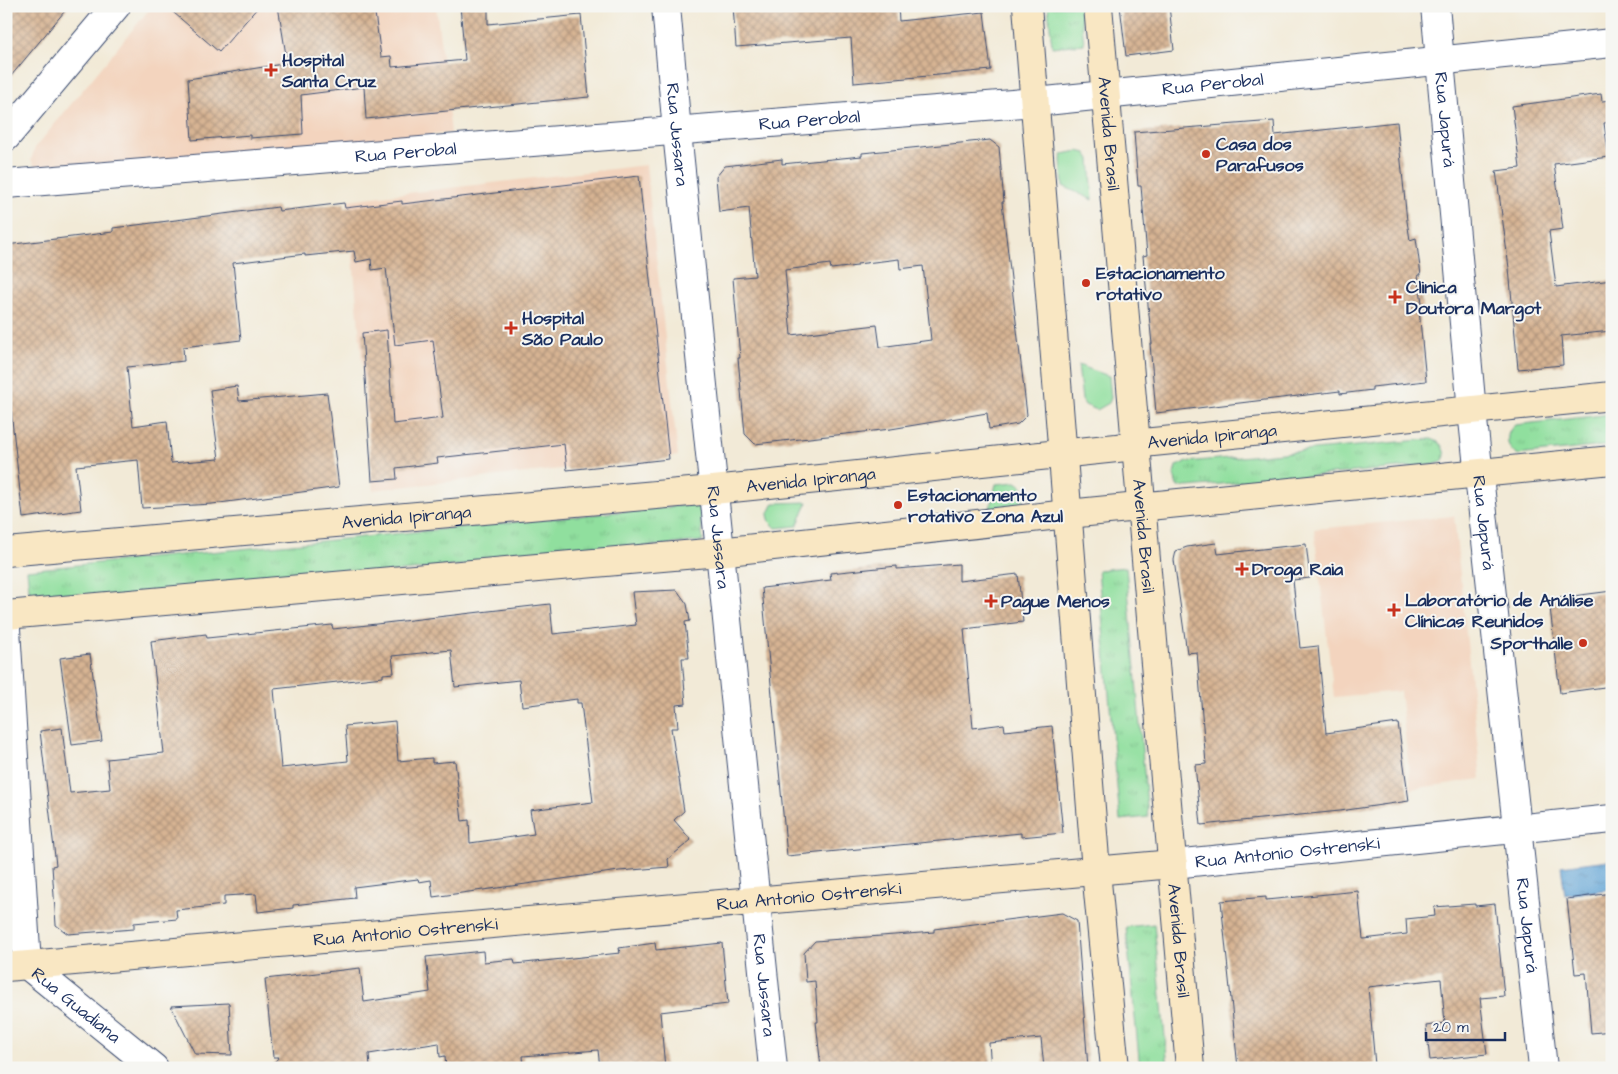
<svg xmlns="http://www.w3.org/2000/svg" width="1618" height="1074" font-family="'Architects Daughter',sans-serif">
  <style>
    .built { fill: #f3d4be }
    .grass { fill: #90df9e; stroke: #56877e }
    .park { fill: url(#park-tufts); stroke: #56877e }
    .water { fill: url(#water-ripples); stroke: #3e6a9a }
    .building { fill: url(#building-cross-hatch); fill-rule: evenodd }
    .lines { fill: none; stroke-linecap: round; stroke-linejoin: round }
    .street-casing { stroke: #3b4b70; stroke-width: 30 }
    .secondary-casing { stroke: #3b4b70; stroke-width: 30 }
    .street { stroke: #fff; stroke-width: 28 }
    .secondary { stroke: #f9e7c3; stroke-width: 28 }
    .poi-dot { fill: #c8321e; stroke: #f6f6f2; stroke-width: 2 }
    .labels { text-anchor: middle; stroke-width: 4; stroke-linejoin: round; paint-order: stroke }
    .poi-label { font-size: 18px; font-weight: bold; fill: #1b2f5e; stroke: #f6f6f2; text-anchor: start }
    .street-label { font-size: 18px; fill: #1b2f5e; stroke: #f6f6f2 }
  </style>
  <defs>
    <pattern id="park-tufts" width="24" height="20" patternUnits="userSpaceOnUse" patternTransform="scale(1.25)"><rect width="24" height="20" fill="#90df9e"/><path d="M3 7l-1-3M5 7V3M7 7l1-3M15 17l-1-3M17 17v-4M19 17l1-3" fill="none" stroke="#7cc08a"/></pattern>
    <pattern id="water-ripples" width="26" height="14" patternUnits="userSpaceOnUse" patternTransform="scale(1.25)"><rect width="26" height="14" fill="#62a4d6"/><path d="M2 4q2-2 4 0t4 0M15 11q2-2 4 0t4 0" fill="none" stroke="#5086b1"/></pattern>
    <pattern id="building-cross-hatch" width="8" height="8" patternUnits="userSpaceOnUse" patternTransform="scale(1.25)"><rect width="8" height="8" fill="#d7b493"/><path d="M0 0l8 8M0 8l8-8" fill="none" stroke="#ae937b"/></pattern>
  </defs>
  <rect width="100%" height="100%" fill="#f6f6f2"/>
  <filter id="ink" filterUnits="userSpaceOnUse"><feTurbulence type="fractalNoise" baseFrequency=".02" numOctaves="2"/><feDisplacementMap in="SourceGraphic" scale="10" xChannelSelector="R" yChannelSelector="G"/><feConvolveMatrix kernelMatrix="1 2 1 2 8 2 1 2 1" color-interpolation-filters="sRGB"/></filter>
  <filter id="wash" filterUnits="userSpaceOnUse"><feTurbulence type="fractalNoise" baseFrequency=".0096" numOctaves="4" result="noise"/><feDisplacementMap in="SourceGraphic" scale="20" xChannelSelector="R" yChannelSelector="G"/><feGaussianBlur stdDeviation="1.12" result="paint"/><feColorMatrix in="noise" values="0 0 0 0 0 0 0 0 0 0 0 0 0 0 0 0 0 1.4 0 .05"/><feComposite in="paint" operator="in"/></filter>
  <g filter="url(#wash)">
    <rect width="100%" height="100%" fill="#f2ead7"/>
    <g class="built">
      <path d="M152,6H436L451,133L124,165L42,169L35,166L31,160L35,148Z"/>
      <path d="M646,165L678,456L373,490L348,200Z"/>
      <path d="M1454,516L1481,779L1411,789L1400,691L1334,697L1314,529Z"/>
    </g>
    <g class="grass">
      <path d="M1078,151L1086,153L1090,159L1093,200L1063,186L1061,159L1063,154Z"/>
      <path d="M1078,365L1109,376L1111,398L1109,403L1097,410L1085,405L1082,400Z"/>
      <path d="M1016,482C1021,485 1025,488 1024,495C1024,510 1001,508 990,509L996,484Z"/>
      <path d="M808,502L797,526L776,528L770,522L768,515L774,503Z"/>
    </g>
    <g class="park">
      <path d="M1048,6H1080L1084,44L1052,47Z"/>
      <path d="M1612,414V445L1517,455C1506,449 1504,433 1515,425Z"/>
      <path d="M1431,439C1441,442 1443,446 1445,456L1442,462L1432,465L1188,487L1177,486L1174,475L1176,466L1187,462Z"/>
      <path d="M699,504L703,541L31,608L27,570Z"/>
      <path d="M1126,567L1148,817L1120,820L1098,570Z"/>
      <path d="M1154,924L1168,1068H1140L1126,927Z"/>
    </g>
    <path class="water" d="M1608,860L1612,889L1565,895L1561,866Z"/>
    <g id="blocks">
      <g class="building">
        <path d="M6,6H69L6,82Z"/>
        <path d="M166,6H259L219,52Z"/>
        <path d="M278,6H374L381,57L391,56L392,67L465,60L460,6H488V24L581,15L589,97L366,119L364,87L301,95L303,134L250,138V135L192,140L188,79L295,62L286,55Z"/>
        <path d="M733,6H898L899,21L984,12L991,70L854,83L851,38L736,47Z"/>
        <path d="M1120,6H1169L1174,50L1126,56Z"/>
        <path d="M1601,94L1602,101L1612,100V122L1604,123L1609,157L1554,164L1563,229L1549,231L1556,287L1612,280V331L1561,336L1563,365L1518,369L1509,268L1496,171L1520,168L1512,106Z"/>
        <path d="M1274,121L1275,135L1397,122L1407,221L1410,240L1416,238L1421,275H1418L1423,310H1419L1426,381L1372,387V390L1340,394V391L1156,413L1150,344H1152L1143,256L1147,255L1141,186H1138L1134,132Z"/>
        <path d="M990,140L999,147L1004,202H1002L1027,415L1018,424L989,429L987,413L891,429L755,444L745,434L738,358H740L733,278L755,276L749,208L719,212L716,177L725,166L782,159V164L862,156V153ZM899,259L900,269L923,266L931,340L880,347L877,325L791,335L785,270L830,264L831,269L857,266V264Z"/>
        <path d="M639,176L669,459L567,470L564,444L437,458L438,463L396,468L397,479L372,481L362,333L387,330L393,424L443,418L433,340L395,345L386,268L372,270L371,259L356,262L354,251L305,256V254L233,263L241,340L183,347L184,361L127,367L133,426L167,421L171,463L219,459L210,390L237,386L239,401L327,393L339,487L212,504L142,508L138,460L76,466L81,510L23,518L8,384L11,383L6,328V245L113,232V228L278,207L279,211L344,203L345,208L402,201V204Z"/>
        <path d="M1216,543L1218,554L1306,544L1310,578L1293,580L1300,648L1318,646L1326,733L1398,723L1409,801L1340,811L1201,825L1195,765L1206,764L1197,652L1187,653L1174,560L1176,551L1187,547Z"/>
        <path d="M959,564V581L1018,574L1023,622L964,629L973,728L1004,724L1005,731L1052,726L1063,833L1021,837V833L787,856L762,588L831,580L830,573L897,566V569Z"/>
        <path d="M677,590L687,604L690,621L685,622L689,658H682L686,704L676,705L678,728H671L684,811L674,820L691,840L668,859L669,867L619,871L433,897L431,880L419,882L418,879L354,887L355,898L293,905V908L258,912L256,894L224,896V905L176,910L177,919L134,923V929L68,934L56,925L52,866L56,865L40,731L62,728L70,793L110,789L107,759L164,753L151,641L206,634L207,638L332,625L333,629L550,604L553,634L636,625L632,592ZM451,650L455,687L519,680L522,706L577,699V703H581L593,802L530,810L534,834L470,843L469,820L462,821L455,761L432,763V758L398,761L395,721L345,726L348,761L281,768L274,689L383,677V674L394,673L392,656Z"/>
        <path d="M1612,591V686L1560,693L1549,599Z"/>
        <path d="M90,654L102,741L72,745L60,658Z"/>
        <path d="M1358,891L1363,939L1407,934L1406,919L1435,916L1434,907L1475,904V906L1495,904L1504,996L1480,998L1487,1054L1430,1060L1426,1026L1445,1023L1441,979L1368,987L1375,1065L1347,1068H1238L1221,901L1266,897V900Z"/>
        <path d="M1612,893V1031L1591,1033L1586,973L1575,974L1567,899Z"/>
        <path d="M1062,913L1077,921L1088,1068H1044L1041,1038L989,1043L991,1068H821L816,1022H818L815,981L806,982L804,953L815,941L934,932V929Z"/>
        <path d="M655,943L656,950L722,943L728,1004L660,1012L665,1068H600L598,1050L523,1056L524,1068H446L445,1056L440,1057L439,1043L369,1054L370,1068H269L279,1057H273L265,979L360,968L364,1002L430,992L426,957L483,951L484,962L514,959L515,964L620,953L619,948Z"/>
        <path d="M229,1003L232,1055L195,1054L171,1006Z"/>
      </g>
    </g>
  </g>
  <g filter="url(#ink)">
    <use href="#blocks" fill-opacity="0" stroke="#3b4b70" stroke-width="1"/>
    <g class="lines">
      <g class="street-casing">
        <g id="street">
          <path id="s1" d="M666,6L677,132L773,1068"/>
          <path id="s2" d="M1435,6L1472,411L1543,1068"/>
          <path d="M6,137L116,6"/>
          <path id="s3" d="M6,184L1036,102L1612,43"/>
          <path id="s4" d="M6,629L27,965L154,1068"/>
          <path id="s5" d="M1173,864L1612,819"/>
        </g>
      </g>
      <g class="secondary-casing">
        <g id="secondary">
          <path d="M1027,6L1096,871L1115,1068"/>
          <path id="s6" d="M1098,6L1190,1068"/>
          <path id="s7" d="M6,552L713,490L1136,446L1143,443L1612,396"/>
          <path d="M6,615L719,552L1068,514L1612,460"/>
          <path id="s8" d="M6,967L1173,864"/>
        </g>
      </g>
      <use href="#street" class="street"/>
      <use href="#secondary" class="secondary"/>
    </g>
  </g>
  <g class="poi-dot">
    <path d="M268.5 62.5h5v5h5v5h-5v5h-5v-5h-5v-5h5z"/>
    <circle cx="1206" cy="154" r="5"/>
    <circle cx="1086" cy="283" r="5"/>
    <path d="M1392.5 289.5h5v5h5v5h-5v5h-5v-5h-5v-5h5z"/>
    <path d="M508.5 320.5h5v5h5v5h-5v5h-5v-5h-5v-5h5z"/>
    <circle cx="898" cy="505" r="5"/>
    <path d="M1239.5 561.5h5v5h5v5h-5v5h-5v-5h-5v-5h5z"/>
    <path d="M988.5 593.5h5v5h5v5h-5v5h-5v-5h-5v-5h5z"/>
    <path d="M1391.5 602.5h5v5h5v5h-5v5h-5v-5h-5v-5h5z"/>
    <circle cx="1583" cy="643" r="5"/>
  </g>
  <g class="labels">
    <g class="poi-label">
      <text x="282" y="66">Hospital<tspan x="282" dy="21">Santa Cruz</tspan></text>
      <text x="1216" y="150">Casa dos<tspan x="1216" dy="21">Parafusos</tspan></text>
      <text x="1096" y="279">Estacionamento<tspan x="1096" dy="21">rotativo</tspan></text>
      <text x="1406" y="293">Clinica<tspan x="1406" dy="21">Doutora Margot</tspan></text>
      <text x="522" y="324">Hospital<tspan x="522" dy="21">São Paulo</tspan></text>
      <text x="908" y="501">Estacionamento<tspan x="908" dy="21">rotativo Zona Azul</tspan></text>
      <text x="1252" y="575">Droga Raia</text>
      <text x="1405" y="606">Laboratório de Análise<tspan x="1405" dy="21">Clínicas Reunidos</tspan></text>
      <text x="1001" y="607">Pague Menos</text>
      <text x="1573" y="649" text-anchor="end">Sporthalle</text>
    </g>
    <g class="street-label">
      <text dy="6" stroke="none"><textPath href="#s3" startOffset="1211">Rua Perobal</textPath></text>
      <text dy="6" stroke="none"><textPath href="#s2" startOffset="114">Rua Japurá</textPath></text>
      <text dy="6" stroke="none"><textPath href="#s3" startOffset="806">Rua Perobal</textPath></text>
      <text dy="6" stroke="none"><textPath href="#s6" startOffset="128">Avenida Brasil</textPath></text>
      <text dy="6" stroke="none"><textPath href="#s1" startOffset="129">Rua Jussara</textPath></text>
      <text dy="6" stroke="none"><textPath href="#s3" startOffset="401">Rua Perobal</textPath></text>
      <text dy="6" stroke="none"><textPath href="#s7" startOffset="1212">Avenida Ipiranga</textPath></text>
      <text dy="6" stroke="none"><textPath href="#s7" startOffset="808">Avenida Ipiranga</textPath></text>
      <text dy="6" stroke="none"><textPath href="#s7" startOffset="402">Avenida Ipiranga</textPath></text>
      <text dy="6" stroke="none"><textPath href="#s2" startOffset="519">Rua Japurá</textPath></text>
      <text dy="6" stroke="none"><textPath href="#s1" startOffset="534">Rua Jussara</textPath></text>
      <text dy="6" stroke="none"><textPath href="#s6" startOffset="532">Avenida Brasil</textPath></text>
      <text dy="6" stroke="none"><textPath href="#s5" startOffset="115">Rua Antonio Ostrenski</textPath></text>
      <text dy="6" stroke="none"><textPath href="#s8" startOffset="806">Rua Antonio Ostrenski</textPath></text>
      <text dy="6" stroke="none"><textPath href="#s2" startOffset="924">Rua Japurá</textPath></text>
      <text dy="6" stroke="none"><textPath href="#s8" startOffset="401">Rua Antonio Ostrenski</textPath></text>
      <text dy="6" stroke="none"><textPath href="#s6" startOffset="938">Avenida Brasil</textPath></text>
      <text dy="6" stroke="none"><textPath href="#s1" startOffset="984">Rua Jussara</textPath></text>
      <text dy="6" stroke="none"><textPath href="#s4" startOffset="400">Rua Guadiana</textPath></text>
    </g>
  </g>
  <rect width="1618" height="1074" fill="none" stroke="#f6f6f2" stroke-width="25"/>
  <path d="M1426 1032v8h79v-8" fill="none" stroke="#1b2f5e" stroke-width="2.5"/>
  <text x="1433" y="1032" font-size="15" fill="#1b2f5e" stroke="#f6f6f2" stroke-width="4" paint-order="stroke">20 m</text>
</svg>
